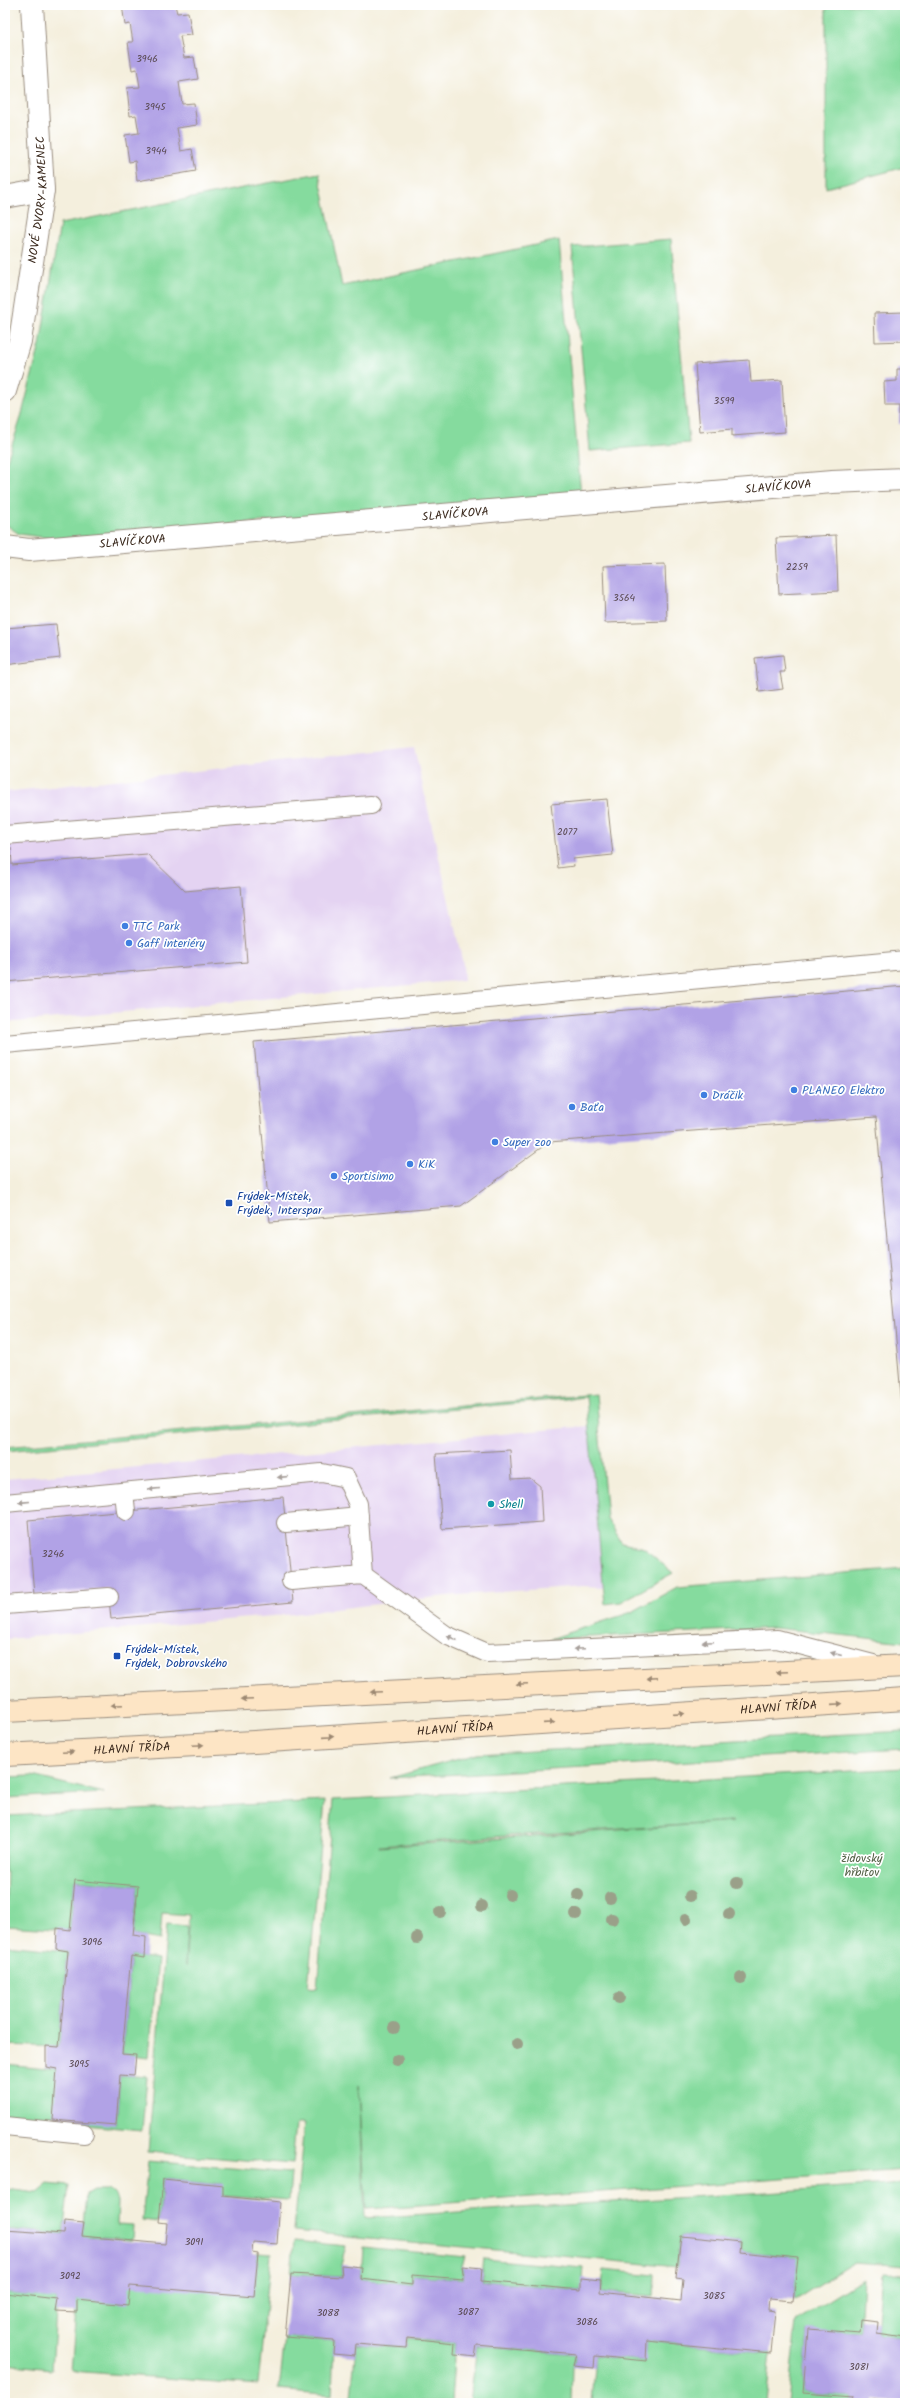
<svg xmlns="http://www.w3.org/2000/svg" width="910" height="2408" font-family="Kalam,sans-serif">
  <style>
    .built { fill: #e4d3f2 }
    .green { fill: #85db9e; stroke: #60825e; fill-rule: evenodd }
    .building { fill: #b1a2e6 }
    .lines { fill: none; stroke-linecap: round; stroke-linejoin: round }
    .service-casing { stroke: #988c7e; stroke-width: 20 }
    .minor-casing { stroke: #988c7e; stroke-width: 24 }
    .secondary-casing { stroke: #988c7e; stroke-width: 24 }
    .service { stroke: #fff; stroke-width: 18 }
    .minor { stroke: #fff; stroke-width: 22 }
    .secondary { stroke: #fde5c5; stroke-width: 22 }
    .tree { fill: #9aa089 }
    .oneway { fill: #a79f9a }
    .oneway2 { fill: #9c8872 }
    .shop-dot { fill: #3f7fe0; stroke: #fff; stroke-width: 1.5 }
    .transit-dot { fill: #1a4fb4; stroke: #fff; stroke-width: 1.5 }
    .culture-dot { fill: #0f9aa8; stroke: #fff; stroke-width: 1.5 }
    .labels { text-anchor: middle; stroke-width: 3.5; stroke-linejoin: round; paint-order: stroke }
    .number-label { font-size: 10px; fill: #584850 }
    .street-label { font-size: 12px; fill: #3b2a1e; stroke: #fff }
    .shop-label { font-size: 12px; fill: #366cbe; stroke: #fff; text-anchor: start }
    .transit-label { font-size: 12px; fill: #164399; stroke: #fff; text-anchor: start }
    .culture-label { font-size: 12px; fill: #0d838f; stroke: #fff; text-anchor: start }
    .park-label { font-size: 12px; fill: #515f44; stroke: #fff }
  </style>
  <rect width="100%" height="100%" fill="#fff"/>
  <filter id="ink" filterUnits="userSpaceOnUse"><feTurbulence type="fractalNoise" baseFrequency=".025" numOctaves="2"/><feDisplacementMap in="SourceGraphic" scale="8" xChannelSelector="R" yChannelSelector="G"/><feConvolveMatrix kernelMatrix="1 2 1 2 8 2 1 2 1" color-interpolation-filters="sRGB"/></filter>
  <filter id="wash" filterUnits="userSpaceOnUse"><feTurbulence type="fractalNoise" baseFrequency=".012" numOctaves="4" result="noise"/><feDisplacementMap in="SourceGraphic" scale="16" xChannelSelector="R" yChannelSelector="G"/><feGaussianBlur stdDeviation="0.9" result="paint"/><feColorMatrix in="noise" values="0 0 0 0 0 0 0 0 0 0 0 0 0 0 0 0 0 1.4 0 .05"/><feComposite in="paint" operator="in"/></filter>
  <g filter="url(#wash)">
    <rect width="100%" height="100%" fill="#f4efdd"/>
    <g class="built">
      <path d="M414,747L463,964L464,980L5,1023V792Z"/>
      <path d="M589,1426L603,1587L583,1586L446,1596L284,1615L5,1639V1479Z"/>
    </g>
    <g class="green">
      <path d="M826,5H905V167L826,188Z"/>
      <path d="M319,173L342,286L559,240L581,495L55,539L19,534L5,524V466L20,421L40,345L60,224Z"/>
      <path d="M671,239L689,443L590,451L572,247Z"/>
      <path d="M596,1394L607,1518L622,1543L644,1548L673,1573L621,1602L605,1604L586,1397L5,1451V1447Z"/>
      <path d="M905,1568V1642L774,1628L550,1639L632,1612L677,1587Z"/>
      <path d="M905,1731V1749L390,1778L477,1754Z"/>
      <path d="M905,1768V2170L366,2209L359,2085L365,2218L905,2183V2266L855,2262L793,2301L797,2258L740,2252L741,2242L681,2236L677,2267L294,2231L304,2124H296L292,2164L148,2152L167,1924L187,1926L185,1966L189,1915L162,1913L160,1940L133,1935L138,1886L75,1880L70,1930L5,1926L7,1872H5V1816L325,1801L308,1987L317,1988L333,1800ZM732,1822L379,1847V1846L506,1836Z"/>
      <path d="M32,1776L104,1793L5,1798V1777Z"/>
      <path d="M5,1945L68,1951L59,2047L5,2045Z"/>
      <path d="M131,1956L158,1959L149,2057L122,2054Z"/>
      <path d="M5,2064L57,2069L116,2125L120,2075L147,2077L142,2130L5,2118Z"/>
      <path d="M148,2161L291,2173L289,2200L222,2195V2185L163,2179L159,2222L142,2220Z"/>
      <path d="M48,2184L69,2186L63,2234L5,2229V2189L37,2193Z"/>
      <path d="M93,2190H107L115,2194L118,2201L117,2225L133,2226L132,2239L82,2236L86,2194Z"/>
      <path d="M294,2241L346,2246L341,2265L342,2277L291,2274Z"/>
      <path d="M363,2247L465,2257L462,2266L464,2279L412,2275V2285L361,2279Z"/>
      <path d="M258,2253L271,2254L258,2385L71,2371L77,2299L130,2285L254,2295Z"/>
      <path d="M484,2259L583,2268L581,2290L481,2281Z"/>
      <path d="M603,2270L655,2275L654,2296L600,2292Z"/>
      <path d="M882,2273L905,2275V2338L877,2334Z"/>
      <path d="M863,2279L860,2333L808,2330L803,2393L853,2397L852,2403H788L796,2321Z"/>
      <path d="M5,2293L57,2298L52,2369L5,2364Z"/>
      <path d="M285,2337L334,2341L332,2395L279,2390Z"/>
      <path d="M407,2339L455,2343L451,2403H418L351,2397L356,2344L406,2348Z"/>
      <path d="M647,2341L771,2353L766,2403H591L595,2356L645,2361Z"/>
      <path d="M477,2345L576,2354L573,2366L572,2403H470Z"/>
    </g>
    <g id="blocks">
      <g class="building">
        <path d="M122,5H175L177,13L188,12L192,35L180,36L184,58L194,57L198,79L179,82L182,104L194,103L197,125L177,128L181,151L192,149L196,171L137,181L135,161L129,162L125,135L139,133L136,115L130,116L127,88L140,87L137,69L132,70L128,42H133L130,24L125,25Z"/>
        <path d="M905,312V341L875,342L874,313Z"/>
        <path d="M749,360L751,382L782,380L785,432L732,436V429L700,432L695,364Z"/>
        <path d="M897,369H905V424H899V406H885L884,382L897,381Z"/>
        <path d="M836,535L838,591L779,594L776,538Z"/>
        <path d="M665,564L667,621L605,623L603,566Z"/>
        <path d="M56,624L60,658L5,665V628Z"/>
        <path d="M783,655L785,672H780L783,689L759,692L755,658Z"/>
        <path d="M607,799L613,855L573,859L574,866L558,868L551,804Z"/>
        <path d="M11,848L12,865L147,854L185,891L241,886L247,962L5,982V849Z"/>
        <path d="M905,986V1440L876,1117L549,1142L461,1206L270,1222L254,1042Z"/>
        <path d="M510,1450L512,1479L530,1478L540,1486L542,1522L442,1529L436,1454Z"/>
        <path d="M283,1497L293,1602L111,1619L108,1588L34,1595L28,1520Z"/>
        <path d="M75,1880L138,1886L133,1935L146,1937L145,1958L131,1956L122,2054L136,2055L134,2076L120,2075L116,2125L53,2120L57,2069L46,2067V2046L59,2047L68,1951L56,1949L57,1928L70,1930Z"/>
        <path d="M163,2179L223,2185V2196L280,2202L277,2244L253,2242L252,2253L258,2254L254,2296L130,2286L128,2305L77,2300V2312L55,2311L57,2299L5,2293V2230L64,2234L65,2221L84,2223L82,2236L165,2244L167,2223L159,2222Z"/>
        <path d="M681,2236L741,2242L740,2252L798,2258L793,2301L769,2299L768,2310L775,2311L771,2353L647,2341L646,2361L595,2356L594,2368L573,2366L576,2354L477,2345L475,2357L467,2356L454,2355L455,2343L407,2338L406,2348L356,2344L355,2356L333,2354L334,2341L285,2337L291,2274L342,2277L341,2265L362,2267L361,2279L412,2285V2275L464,2279L462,2266L482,2268L481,2281L581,2290V2278L601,2280L600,2292L681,2301L683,2279L676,2278Z"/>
        <path d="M861,2320L878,2322L877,2334L905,2338V2402L873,2399V2403H852L853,2397L803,2393L808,2329L860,2333Z"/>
      </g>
    </g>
  </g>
  <g filter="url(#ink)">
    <use href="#blocks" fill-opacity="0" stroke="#988c7e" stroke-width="1"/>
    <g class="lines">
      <g class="service-casing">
        <g id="service">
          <path d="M5,835L371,805"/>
          <path d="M5,1044L905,960"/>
          <path d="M124,1492L126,1511"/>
          <path d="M5,1503L322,1473L346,1478L358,1504L363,1575"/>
          <path d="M286,1523L359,1516"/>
          <path d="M291,1581L363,1575L446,1635L487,1653L777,1639L873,1664"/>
          <path d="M5,1605L109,1597"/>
          <path d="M5,2126L84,2134"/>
        </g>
      </g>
      <g class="minor-casing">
        <g id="minor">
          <path d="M5,197L43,190"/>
          <path id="s1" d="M5,391L20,341L43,190L32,5"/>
          <path id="s2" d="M5,547L29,550L832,482L905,479"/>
        </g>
      </g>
      <g class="secondary-casing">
        <g id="secondary">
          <path d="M5,1711L905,1666"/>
          <path id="s3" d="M5,1755L254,1742L905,1699"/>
        </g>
      </g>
      <use href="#service" class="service"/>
      <use href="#minor" class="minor"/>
      <use href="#secondary" class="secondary"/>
    </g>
    <g class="tree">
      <circle cx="737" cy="1883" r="6"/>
      <circle cx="510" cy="1895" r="6"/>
      <circle cx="578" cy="1895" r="6"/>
      <circle cx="690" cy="1896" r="6"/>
      <circle cx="610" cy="1898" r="6"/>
      <circle cx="482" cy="1906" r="6"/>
      <circle cx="440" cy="1912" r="6"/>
      <circle cx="576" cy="1914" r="6"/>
      <circle cx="729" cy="1914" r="6"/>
      <circle cx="612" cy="1919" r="6"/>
      <circle cx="686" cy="1919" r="6"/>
      <circle cx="417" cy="1938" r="6"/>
      <circle cx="741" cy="1978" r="6"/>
      <circle cx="619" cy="1998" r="6"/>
      <circle cx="394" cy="2028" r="6"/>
      <circle cx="517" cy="2044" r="6"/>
      <circle cx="397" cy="2060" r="6"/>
    </g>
    <defs><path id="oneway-solid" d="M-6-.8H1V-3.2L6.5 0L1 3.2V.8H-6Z"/></defs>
    <g class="oneway">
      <use href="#oneway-solid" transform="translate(283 1477) rotate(175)"/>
      <use href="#oneway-solid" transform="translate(154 1489) rotate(175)"/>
      <use href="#oneway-solid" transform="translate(24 1502) rotate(175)"/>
      <use href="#oneway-solid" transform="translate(452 1638) rotate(-156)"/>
      <use href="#oneway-solid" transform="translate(708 1642) rotate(177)"/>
      <use href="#oneway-solid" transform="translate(579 1649) rotate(177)"/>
      <use href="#oneway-solid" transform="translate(836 1654) rotate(-165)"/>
    </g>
    <g class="oneway2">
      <use href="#oneway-solid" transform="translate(782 1672) rotate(177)"/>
      <use href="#oneway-solid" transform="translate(652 1678) rotate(177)"/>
      <use href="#oneway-solid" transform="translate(522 1684) rotate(177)"/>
      <use href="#oneway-solid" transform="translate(376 1692) rotate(177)"/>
      <use href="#oneway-solid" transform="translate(247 1699) rotate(177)"/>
      <use href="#oneway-solid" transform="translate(837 1704) rotate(-4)"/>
      <use href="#oneway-solid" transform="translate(117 1705) rotate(177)"/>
      <use href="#oneway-solid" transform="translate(679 1714) rotate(-4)"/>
      <use href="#oneway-solid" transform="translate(549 1723) rotate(-4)"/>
      <use href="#oneway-solid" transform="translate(328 1737) rotate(-4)"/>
      <use href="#oneway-solid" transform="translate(198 1745) rotate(-3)"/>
      <use href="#oneway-solid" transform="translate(68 1752) rotate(-3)"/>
    </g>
  </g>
  <g class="shop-dot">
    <circle cx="125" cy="926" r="4"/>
    <circle cx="129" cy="943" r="4"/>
    <circle cx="794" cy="1090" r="4"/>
    <circle cx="704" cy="1095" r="4"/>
    <circle cx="572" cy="1107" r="4"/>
    <circle cx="495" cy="1142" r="4"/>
    <circle cx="410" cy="1164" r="4"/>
    <circle cx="334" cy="1176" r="4"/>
  </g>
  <g class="transit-dot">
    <rect x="225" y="1199" width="8" height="8" rx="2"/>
    <rect x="113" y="1652" width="8" height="8" rx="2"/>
  </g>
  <circle class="culture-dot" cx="491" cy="1504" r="4"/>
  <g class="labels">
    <g class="number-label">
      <text x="147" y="62">3946</text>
      <text x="155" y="110">3945</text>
      <text x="156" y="154">3944</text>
      <text x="724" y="404">3599</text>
      <text x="797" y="570">2259</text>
      <text x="624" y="601">3564</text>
      <text x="567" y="835">2077</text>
      <text x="53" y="1557">3246</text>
      <text x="92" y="1945">3096</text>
      <text x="79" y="2067">3095</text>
      <text x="194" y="2245">3091</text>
      <text x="70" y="2279">3092</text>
      <text x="714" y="2299">3085</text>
      <text x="468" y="2315">3087</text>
      <text x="328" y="2316">3088</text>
      <text x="587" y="2325">3086</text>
      <text x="859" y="2370">3081</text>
    </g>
    <g class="street-label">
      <text dy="4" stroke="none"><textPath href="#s1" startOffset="195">NOVÉ DVORY-KAMENEC</textPath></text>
      <text dy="4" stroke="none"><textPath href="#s2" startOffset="776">SLAVÍČKOVA</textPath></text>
      <text dy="4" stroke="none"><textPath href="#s2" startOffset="452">SLAVÍČKOVA</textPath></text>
      <text dy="4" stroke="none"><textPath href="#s2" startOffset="128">SLAVÍČKOVA</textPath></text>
      <text dy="4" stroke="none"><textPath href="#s3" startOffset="775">HLAVNÍ TŘÍDA</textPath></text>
      <text dy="4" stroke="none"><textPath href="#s3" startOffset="451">HLAVNÍ TŘÍDA</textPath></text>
      <text dy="4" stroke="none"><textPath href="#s3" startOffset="127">HLAVNÍ TŘÍDA</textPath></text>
    </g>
    <g class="shop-label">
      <text x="133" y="930">TTC Park</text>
      <text x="137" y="947">Gaff interiéry</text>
      <text x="802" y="1094">PLANEO Elektro</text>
      <text x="712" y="1099">Dráčik</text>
      <text x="580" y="1111">Baťa</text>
      <text x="503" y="1146">Super zoo</text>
      <text x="418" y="1168">KiK</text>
      <text x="342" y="1180">Sportisimo</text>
    </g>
    <g class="transit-label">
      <text x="237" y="1200">Frýdek-Místek,<tspan x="237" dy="14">Frýdek, Interspar</tspan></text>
      <text x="125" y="1653">Frýdek-Místek,<tspan x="125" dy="14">Frýdek, Dobrovského</tspan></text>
    </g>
    <g class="culture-label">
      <text x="499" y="1508">Shell</text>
    </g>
    <g class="park-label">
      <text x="862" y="1862">židovský<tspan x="862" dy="14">hřbitov</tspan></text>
    </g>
  </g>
  <rect width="910" height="2408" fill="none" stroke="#fff" stroke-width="20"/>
</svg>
